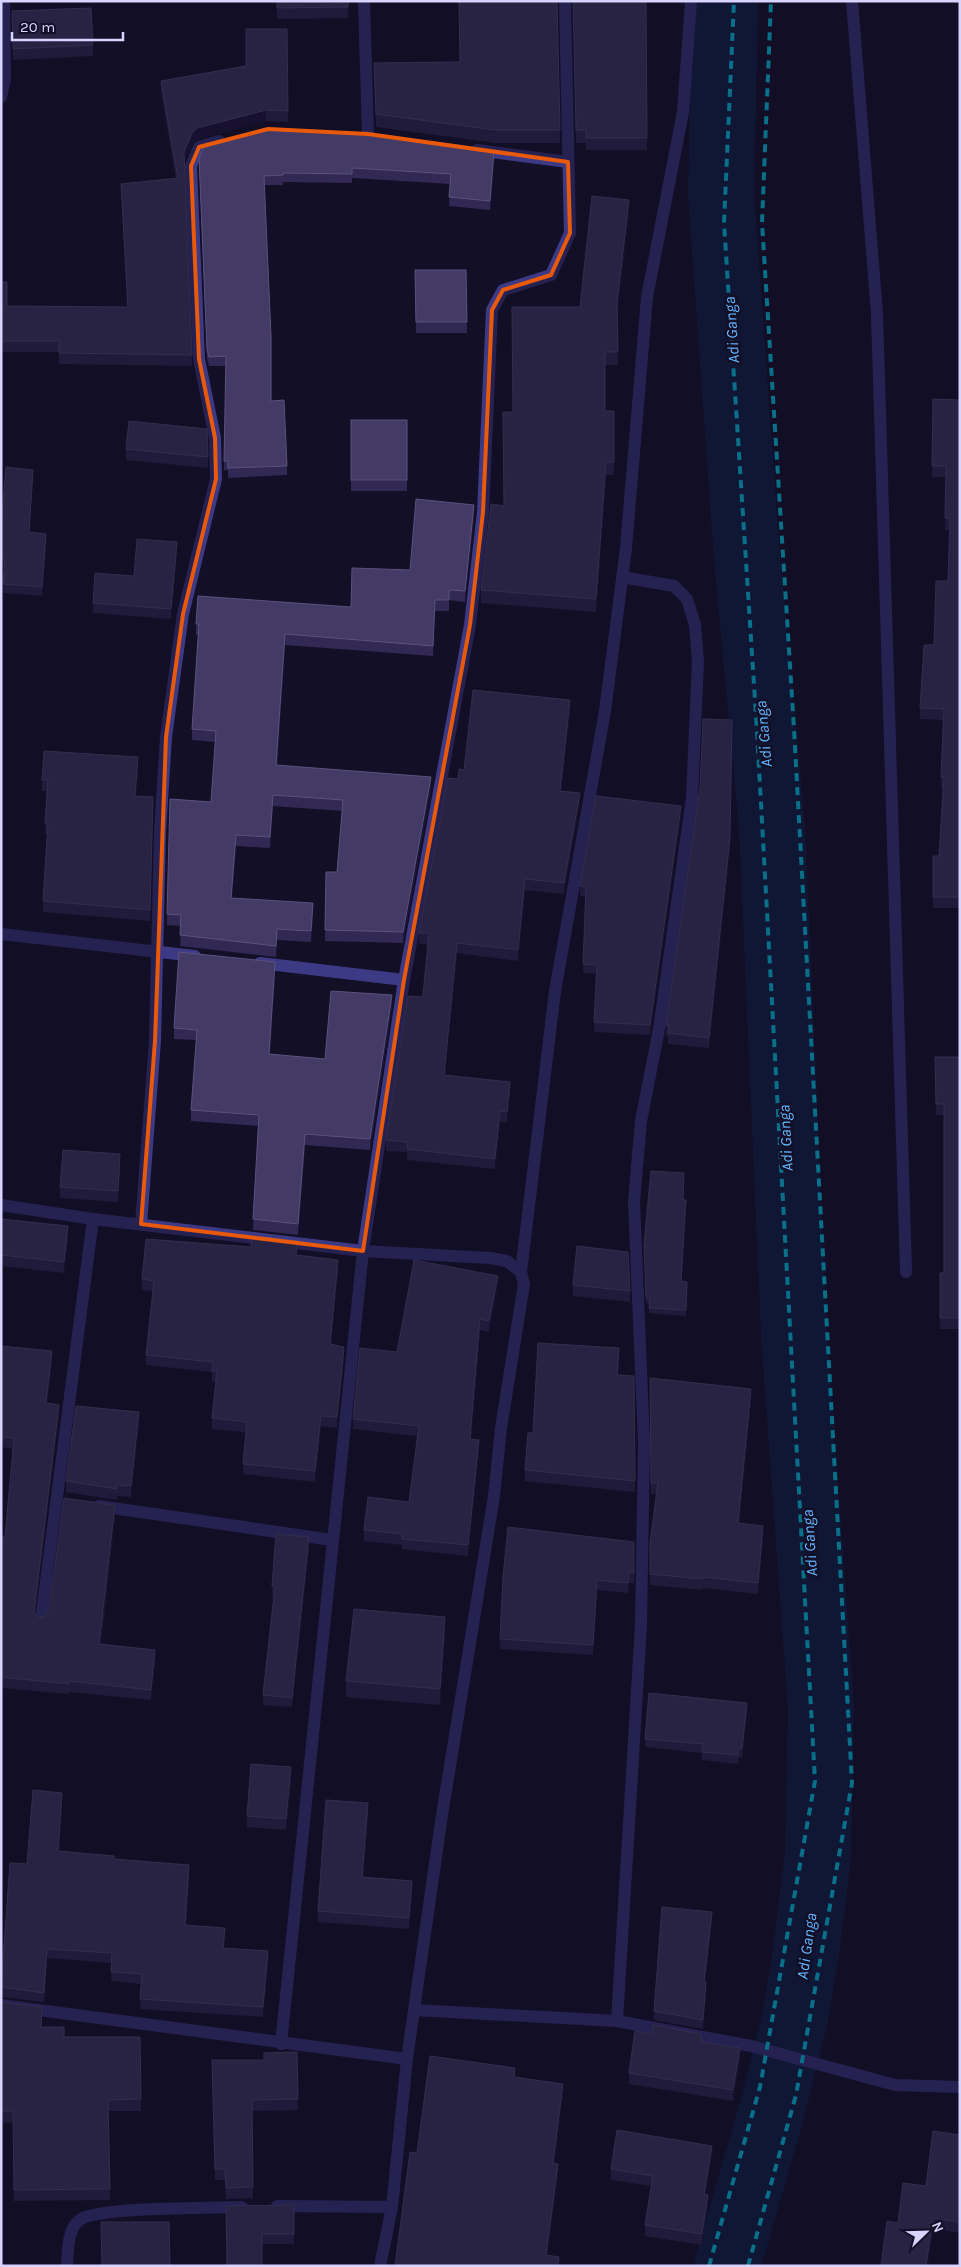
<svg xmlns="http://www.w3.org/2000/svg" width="961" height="2267" font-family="Karla,sans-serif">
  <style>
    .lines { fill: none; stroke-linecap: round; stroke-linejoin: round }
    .river { stroke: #0c2248; stroke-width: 66 }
    .street { stroke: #3d3a85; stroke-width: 12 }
    .rail { stroke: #00e5ff; stroke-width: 4; stroke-dasharray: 8 6; stroke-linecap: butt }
    .wall { fill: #312854 }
    .shaded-wall { fill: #1d163a }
    .building { fill: #433a66; stroke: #5a527e }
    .marked { fill: none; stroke: #e8590c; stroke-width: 4; stroke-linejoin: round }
    .labels { text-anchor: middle; stroke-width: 5; stroke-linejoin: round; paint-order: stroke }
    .water-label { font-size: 16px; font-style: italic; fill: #62b6ff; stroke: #130f26 }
  </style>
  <rect width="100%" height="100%" fill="#130f26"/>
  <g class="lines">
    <path class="river" d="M725,1L721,194L747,558L772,827L794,1334L821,1708L818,1855L805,1959L795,2018L771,2114L727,2266"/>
    <g class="street">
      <path d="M364,1L368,134"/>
      <path d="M852,1L877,314L906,1272"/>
      <path d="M1,97L5,79L4,1"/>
      <path d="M477,150L568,162"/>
      <path d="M1,934L195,956"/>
      <path d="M260,963L404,980"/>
      <path d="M1,1205L93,1219L363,1251L281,2044"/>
      <path d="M141,1224L155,1041L160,832L166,737L183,614L216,479L215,438L199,359L191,166L199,147L219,141"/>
      <path d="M521,1272L555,991L605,711L626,548L647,297L683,112L691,1"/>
      <path d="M99,1506L332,1540"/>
      <path d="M41,1620L93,1219"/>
      <path d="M1,2005L407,2059L392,2207L380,2266"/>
      <path d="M414,2010L617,2021L751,2046L895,2085L960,2087"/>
      <path d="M617,2021L641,1625L644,1443L634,1201L641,1121L659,1029L692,798L698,661L695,625L687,599L674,586L622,577"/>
      <path d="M407,2059L442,1815L494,1496L501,1428L524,1284L521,1272L507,1261L490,1258L363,1251L404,980L470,625L483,512L492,310L503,290L551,275L570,233L565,1"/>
      <path d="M277,2206L392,2207"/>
      <path d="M67,2266C68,2252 67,2227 81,2219C101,2207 212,2208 242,2207"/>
    </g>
    <g class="rail">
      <path d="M709,2266L760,2087L815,1781L757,731L724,223L734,1"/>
      <path d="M748,2266L796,2095L852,1783L794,729L762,223L771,1"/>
    </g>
  </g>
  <g class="wall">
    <path d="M277,1H348V18L277,19Z"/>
    <path d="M557,1L560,143H495L376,127L374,63L460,62Z"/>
    <path d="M573,1L646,2L647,150H586V143H576Z"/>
    <path d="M12,11L93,45V56L13,60Z"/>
    <path d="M287,29L288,122L266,121L197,139L192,144L184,162L192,366L59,364V352H1V282L7,306L127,307L121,184L176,179L161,92V81L246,66Z"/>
    <path d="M199,158L494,160L490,210L449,206L450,184L352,178V183L283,182V185H264L271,401L287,466V475L228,478V470H224L226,366H209L207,358Z"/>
    <path d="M629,213L617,316L618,365H605V411H614V475H606L596,612L481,603V590L504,506L580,307Z"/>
    <path d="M415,270H466L467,333H416Z"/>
    <path d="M933,399L960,400V908H933V856H939L943,789H941V777L943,720L920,719V708L948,581L949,530H945L946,477H932Z"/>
    <rect x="351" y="420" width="56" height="71"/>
    <path d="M207,429L208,468L126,460V449Z"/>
    <path d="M33,479L29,532L46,543L42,596L3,593L4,568L1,567V530Z"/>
    <path d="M474,516L465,602L449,600V611H435L433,656L285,645L277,766L431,788L403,943L325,941L326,872H337L343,811L273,806L270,848L236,846L232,898L313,914L311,942L277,940L276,957L180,946L181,926L167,925L170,799L211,802L215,742L192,740V729L198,635H196V624L351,607L410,570Z"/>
    <path d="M177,551L171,619L93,613V603L134,576Z"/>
    <path d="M570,711L561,791L580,804L564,894L525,890L518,961L457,953L445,1075L510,1092L507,1122H500L495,1169L407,1160V1152L386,1151V1140L423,995L428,944H419V933L458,779L464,770Z"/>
    <path d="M138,768L136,796L153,797L150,921L43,912V901L48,834H45V823L47,791H42V780Z"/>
    <path d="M681,815L650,1035L594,1032L596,974L583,973L586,896H580V886Z"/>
    <path d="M730,848L709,1048L668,1044V1036H666V1025Z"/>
    <path d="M275,973L270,1054L325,1059L392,1006L370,1150L305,1145L298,1235L253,1230L258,1126L191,1121V1110L196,1040L174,1039V1028Z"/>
    <path d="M935,1057H960V1329H940V1273H944V1115H936Z"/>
    <path d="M120,1165L118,1202L60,1198V1187Z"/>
    <path d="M683,1200L681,1281L687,1282L686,1316L649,1313V1304L646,1303L644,1245Z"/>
    <path d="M1,1219L68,1237L64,1273L1,1266Z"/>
    <path d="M296,1256L338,1271L331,1344L344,1357L337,1428L321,1426L315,1482L243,1474V1464L246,1432L212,1429V1418L216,1382L212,1381V1372L146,1365V1355L153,1291L142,1290V1279Z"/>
    <path d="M573,1285L630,1291V1302L573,1296Z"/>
    <path d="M498,1287L489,1332L480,1330L471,1439L479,1451L468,1556L402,1549V1545L364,1541V1530L409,1502L417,1436L353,1429V1419L397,1352Z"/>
    <path d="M1,1346L52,1362L47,1404L59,1415L35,1614L39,1617H44L49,1610L115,1516L101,1644L155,1660L151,1700L69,1692V1694L1,1688V1536L5,1537L13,1449L1,1447Z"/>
    <path d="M619,1359L618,1375L634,1376L635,1492L525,1481V1470L533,1433Z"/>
    <path d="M650,1378L751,1400L739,1523L763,1537L758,1594L703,1588L702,1590L650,1585V1543L656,1494H651Z"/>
    <path d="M139,1423L131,1497L117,1496V1500L66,1492V1481Z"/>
    <path d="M634,1542V1583H629L628,1593L597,1590L593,1655L500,1649V1639Z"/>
    <path d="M309,1547L292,1707L263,1705V1695L274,1595H272V1586Z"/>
    <path d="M445,1632L440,1705L346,1697V1681Z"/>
    <path d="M747,1711L742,1758L739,1757L738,1764L702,1760V1753L645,1747V1739Z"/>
    <path d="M291,1778L286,1830L247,1827V1816Z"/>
    <path d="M62,1802L59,1851L114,1859L189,1874L186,1925L225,1938L224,1948L268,1960L263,2017L140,2009L142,1984L111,1981L112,1963L47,1958L44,2002L1,1997V1983L27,1864Z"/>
    <path d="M368,1814L363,1877L412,1892L409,1929L318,1922V1911Z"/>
    <path d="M712,1921L705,1982L706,1991L703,2029L654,2020V2011Z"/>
    <path d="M1,2002L42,2019V2027L64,2037H140L141,2111H108L110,2200L14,2201L13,2122L1,2123Z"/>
    <path d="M701,2042L740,2059L733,2101L629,2084V2073Z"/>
    <path d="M297,2052L298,2110L252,2111L253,2198L226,2199L225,2180H215L212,2060H264Z"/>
    <path d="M960,2135V2233L933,2229L928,2266H881L898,2223L926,2186Z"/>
    <path d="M712,2157L705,2194L708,2206L702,2245L645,2236V2225L651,2186L611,2180V2169Z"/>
    <path d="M294,2205V2244H262L227,2266Z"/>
  </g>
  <g class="shaded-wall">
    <path d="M266,110V121L197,139L192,144L184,163V152L192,133L197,128Z"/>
    <path d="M494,150V160L490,210V201Z"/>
    <path d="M629,200V213L617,316V303Z"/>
    <path d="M606,462V475L596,612V599Z"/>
    <path d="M33,470V479L29,541V532Z"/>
    <path d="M474,505V516L465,602V591Z"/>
    <path d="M46,534V543L42,596V587Z"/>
    <path d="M177,542V551L171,619V609Z"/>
    <path d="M435,600V611L433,656V646Z"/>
    <path d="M285,634V645L276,776V765Z"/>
    <path d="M570,700V711L560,802V791Z"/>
    <path d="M732,720L730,848L709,1048V1038Z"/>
    <path d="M138,757V768L135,807V796Z"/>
    <path d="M431,777V788L403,943V932Z"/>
    <path d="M580,793V804L564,894V883Z"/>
    <path d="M273,795V806L270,848V837Z"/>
    <path d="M681,806V815L650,1035V1025Z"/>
    <path d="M236,835V846L231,908V898Z"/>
    <path d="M525,879V890L518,961V950Z"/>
    <path d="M313,903V914L311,942V931Z"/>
    <path d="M457,943V953L444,1085V1075Z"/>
    <path d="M275,962V973L269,1065V1054Z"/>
    <path d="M392,995V1006L370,1150V1139Z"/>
    <path d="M510,1082V1092L507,1122V1112Z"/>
    <path d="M500,1111V1122L495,1169V1159Z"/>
    <path d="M305,1134V1145L298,1235V1224Z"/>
    <path d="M120,1154V1165L118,1202V1191Z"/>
    <path d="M68,1226V1237L64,1273V1262Z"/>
    <path d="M338,1260V1271L330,1355V1344Z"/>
    <path d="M498,1276V1287L489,1332V1321Z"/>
    <path d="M480,1319V1330L470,1450V1439Z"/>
    <path d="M344,1347V1357L337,1428V1417Z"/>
    <path d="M52,1351V1362L46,1414V1403Z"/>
    <path d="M751,1389V1400L738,1534V1523Z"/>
    <path d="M59,1405V1415L34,1624V1613Z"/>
    <path d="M139,1412V1423L131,1497V1486Z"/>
    <path d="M321,1416V1426L315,1482V1471Z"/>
    <path d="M479,1440V1451L468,1556V1545Z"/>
    <path d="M115,1505V1516L99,1654V1644Z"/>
    <path d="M763,1526V1537L758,1594V1583Z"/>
    <path d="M309,1537V1547L292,1707V1698Z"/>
    <path d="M629,1572V1583L628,1593V1583Z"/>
    <path d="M597,1580V1590L593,1655V1645Z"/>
    <path d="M445,1617V1632L440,1705V1689Z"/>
    <path d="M155,1650V1660L151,1700V1690Z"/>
    <path d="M747,1703V1711L742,1758V1749Z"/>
    <path d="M291,1767V1778L286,1830V1819Z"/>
    <path d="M62,1793V1802L58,1861V1851Z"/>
    <path d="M368,1803V1814L362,1888V1877Z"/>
    <path d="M189,1865V1874L185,1935V1925Z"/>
    <path d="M412,1881V1892L409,1929V1918Z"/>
    <path d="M712,1912V1921L704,1991V1982Z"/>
    <path d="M47,1949V1958L44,2002V1993Z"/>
    <path d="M268,1951V1960L263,2017V2007Z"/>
    <path d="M706,1982V1991L703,2029V2020Z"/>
    <path d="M740,2048V2059L733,2101V2090Z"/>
    <path d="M563,2084V2096L553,2175V2163Z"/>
    <path d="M712,2146V2157L704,2205V2194Z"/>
    <path d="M558,2164V2176L546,2266V2255Z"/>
    <path d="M708,2195V2206L702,2245V2234Z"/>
    <path d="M933,2218V2229L928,2266H926Z"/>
  </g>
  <g class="building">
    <path d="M277,1H348V7L277,8Z"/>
    <path d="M459,1H557L560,130H495L376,114L374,63L460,62Z"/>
    <path d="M573,1H641V2H646L647,138H586V130H576Z"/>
    <path d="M91,8L93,45L13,49L12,11Z"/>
    <path d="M246,29H287L288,111L266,110L197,128L192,133L184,152L192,355L59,353V341H1V282H7V306L128,307L121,184L178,178L161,81L246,66Z"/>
    <path d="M269,128L367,133L494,150L490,201L449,197L451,174L352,168V174L283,173V175L264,176L271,336V401L284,400L287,466L228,468V461H224L226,356L209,357L207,349L199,158L205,144Z"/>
    <path d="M592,196L629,200L617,303L618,352H605V411H614V462H606L596,599L481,590L491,504L504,506L503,412H513L512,307H580Z"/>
    <path d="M415,270H466L467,322H416Z"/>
    <path d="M933,399L960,400V897H933V856H939L944,777H941L944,709L920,708L924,645H934L936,581H948L950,519L945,518L946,466H932Z"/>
    <rect x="351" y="420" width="56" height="60"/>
    <path d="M129,421L207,429L208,457L126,449Z"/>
    <path d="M6,467L33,470L29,532L46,534L42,587L3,584L5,559L1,558V530Z"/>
    <path d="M416,499L474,505L465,591L449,590V600H435L433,646L285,634L276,765L431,777L403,932L325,930L326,872H337L343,800L273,795L270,837L236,835L231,898L313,903L311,931L277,929L276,946L180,935L181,915L167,914L170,799L211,802L216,731L192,729L199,624H196L198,596L351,607L352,568L410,570Z"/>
    <path d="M137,539L177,542L171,609L93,603L95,573L134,576Z"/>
    <path d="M473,690L570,700L560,791L580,793L564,883L525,879L518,950L457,943L444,1075L510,1082L507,1112L500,1111L495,1159L407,1149L408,1142L386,1140L408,996L422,997L423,995L429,933H419L448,778L458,779L459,769L464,770Z"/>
    <path d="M703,719L732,720L730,837L709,1038L668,1033L669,1025H666L700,788Z"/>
    <path d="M44,751L138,757L135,796L153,797L150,910L43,901L48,823H45L48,780H42Z"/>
    <path d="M596,796L681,806L650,1025L594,1022L597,965L583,964L586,887L580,886Z"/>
    <path d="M179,952L275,962L269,1054L325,1059L331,991L392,995L370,1139L305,1134L298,1224L253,1219L259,1115L191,1110L197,1030L174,1028Z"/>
    <path d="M935,1057H960V1318H940V1273H944V1104H936Z"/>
    <path d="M63,1150L120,1154L118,1191L60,1187Z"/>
    <path d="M651,1171L684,1173L683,1200H686L681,1281L687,1282L686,1310L649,1308L650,1298H646L644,1245Z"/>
    <path d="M1,1219L68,1226L64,1262L1,1255Z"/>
    <path d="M252,1236L297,1241L296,1255L338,1260L330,1344L344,1347L337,1417L321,1416L315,1471L243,1464L247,1422L212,1418L217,1371H212L213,1362L146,1355L154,1281L142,1279L146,1239L251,1247Z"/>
    <path d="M577,1246L628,1252L630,1291L573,1285Z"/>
    <path d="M414,1260L498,1276L489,1321L480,1319L470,1439L479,1440L468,1545L402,1539V1534L364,1530L368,1497L409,1502L419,1426L353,1419L360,1348L397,1352Z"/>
    <path d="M538,1343L619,1348L617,1375L634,1376L635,1481L525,1470L528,1433H533Z"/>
    <path d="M1,1346L52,1351L46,1403L59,1405L34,1613L39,1617H44L49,1610L64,1498L115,1505L99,1644L155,1650L151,1690L69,1681V1684L1,1677V1536L5,1537L14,1438L1,1437Z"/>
    <path d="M650,1378L751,1389L738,1523L763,1526L758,1583L703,1577L702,1579L650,1574V1543L658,1483H651Z"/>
    <path d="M76,1406L139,1412L131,1486L117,1485V1489L66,1481Z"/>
    <path d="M508,1527L634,1542V1573L629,1572L628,1583L597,1580L593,1645L500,1639L503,1577Z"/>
    <path d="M276,1534L309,1537L292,1698L263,1695L275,1586H272Z"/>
    <path d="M354,1609L445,1617L440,1689L346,1681Z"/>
    <path d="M649,1693L747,1703L742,1749H739L738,1755L702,1752L703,1744L645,1739Z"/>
    <path d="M251,1764L291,1767L286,1819L247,1816Z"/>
    <path d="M33,1790L62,1793L58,1851L114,1856V1859L189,1865L185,1925L225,1928L223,1948L268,1951L263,2007L140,1999L142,1974L111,1972L112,1953L47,1949L44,1993L1,1987L10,1863L27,1864Z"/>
    <path d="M326,1800L368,1803L362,1877L412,1881L409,1918L318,1911Z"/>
    <path d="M662,1907L712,1912L704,1982H706L703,2020L654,2011Z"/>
    <path d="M1,2002L42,2007L41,2027H64V2037H140L141,2099L108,2100L110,2189L14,2190L13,2111H1Z"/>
    <path d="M653,2025L701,2034V2042L740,2048L733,2090L629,2073L635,2031L652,2034Z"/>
    <path d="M297,2052L298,2099L252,2100L253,2187L226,2188L225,2169H215L212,2060H264V2053Z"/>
    <path d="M430,2056L515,2068L514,2077L563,2084L553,2163L558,2164L546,2255L559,2257L558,2266H395L410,2152L417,2153Z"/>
    <path d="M617,2130L712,2146L704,2194L708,2195L702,2234L645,2225L653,2176L611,2169Z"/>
    <path d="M933,2131L960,2135V2222L933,2218L926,2266H881L887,2221L898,2223L903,2183L926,2186Z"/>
    <path d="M294,2205V2234H262V2266H227L226,2206Z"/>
    <path d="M101,2222H169L170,2266H102Z"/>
  </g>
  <path d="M0 0H961V2267H0ZM268,129L368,134L568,162L570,233L551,275L503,290L492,310L483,512L470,625L404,980L363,1251L141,1224L155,1041L166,737L183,614L216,479L215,438L199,359L191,166L199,147Z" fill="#130f26" fill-opacity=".55" fill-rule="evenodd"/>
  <path class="marked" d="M268,129L368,134L568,162L570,233L551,275L503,290L492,310L483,512L470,625L404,980L363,1251L141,1224L155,1041L166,737L183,614L216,479L215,438L199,359L191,166L199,147Z"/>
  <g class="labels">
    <g class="water-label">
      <text transform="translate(731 330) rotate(-94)" y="6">Adi Ganga</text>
      <text transform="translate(763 734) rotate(-95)" y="6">Adi Ganga</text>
      <text transform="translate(785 1138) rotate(-93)" y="6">Adi Ganga</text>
      <text transform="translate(809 1543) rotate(-94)" y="6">Adi Ganga</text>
      <text transform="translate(806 1946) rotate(-82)" y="6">Adi Ganga</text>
    </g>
  </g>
  <rect width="961" height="2267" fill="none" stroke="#d9d4ff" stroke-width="5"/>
  <g transform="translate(926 2232) rotate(67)" stroke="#130f26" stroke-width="4" paint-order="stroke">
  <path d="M0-4L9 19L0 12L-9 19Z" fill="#d9d4ff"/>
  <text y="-8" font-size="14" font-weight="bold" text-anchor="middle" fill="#d9d4ff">N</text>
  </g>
  <path d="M12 32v8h111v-8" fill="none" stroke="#d9d4ff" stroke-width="2.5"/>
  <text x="20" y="32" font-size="15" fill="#d9d4ff" stroke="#130f26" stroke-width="4" paint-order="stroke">20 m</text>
</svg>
